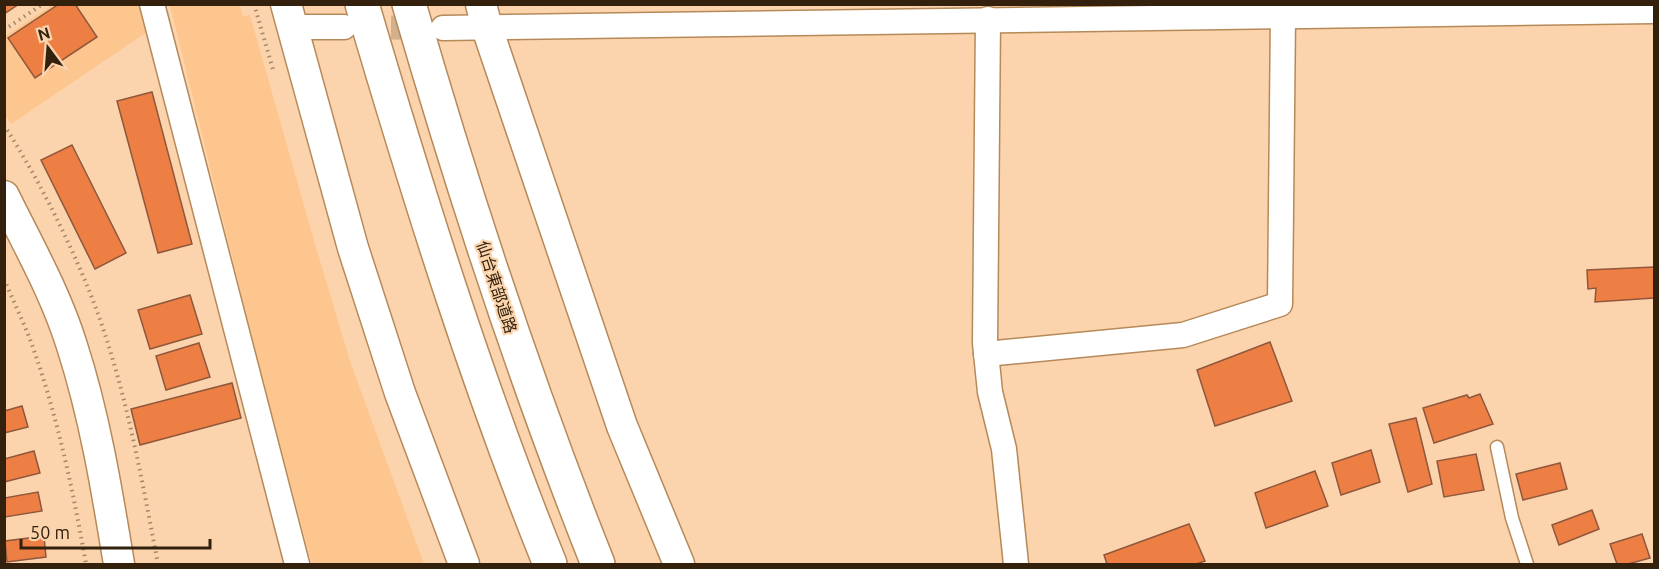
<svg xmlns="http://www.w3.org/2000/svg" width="1659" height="569" font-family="Ubuntu,'Noto Sans JP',sans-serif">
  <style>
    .built { fill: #fdc68f }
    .building { fill: #ed7f45; stroke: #8f573b; stroke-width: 1.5 }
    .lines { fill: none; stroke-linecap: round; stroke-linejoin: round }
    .minor-tunnel { stroke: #d3b08d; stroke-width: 24; stroke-dasharray: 24 12; stroke-linecap: butt }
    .service-casing { stroke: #b68959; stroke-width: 15 }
    .minor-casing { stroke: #b68959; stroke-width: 27 }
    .tertiary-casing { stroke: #b68959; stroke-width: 33 }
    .motorway-casing { stroke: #b68959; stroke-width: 36 }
    .path { stroke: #a58768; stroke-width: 4; stroke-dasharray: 1.5 4.5; stroke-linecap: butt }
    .service { stroke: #fff; stroke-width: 12 }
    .minor { stroke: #fff; stroke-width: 24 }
    .tertiary { stroke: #fff; stroke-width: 30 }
    .motorway { stroke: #fff; stroke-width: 33 }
    .labels { text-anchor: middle; stroke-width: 4.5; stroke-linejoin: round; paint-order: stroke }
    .street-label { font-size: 16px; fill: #33210d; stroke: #fbd4ad }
  </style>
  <rect width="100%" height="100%" fill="#fbd4ad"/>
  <g class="built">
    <path d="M52,5H139L147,32L11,124L5,115V36Z"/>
    <path d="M170,5H240L243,16L250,15L315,244L351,364L424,564H312L260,370Z"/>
  </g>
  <g class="building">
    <path d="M4,4H19L4,14Z"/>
    <path d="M59,4H75L97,37L35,78L8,38Z"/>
    <path d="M152,92L192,244L158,253L117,101Z"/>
    <path d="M72,145L126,253L95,269L41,160Z"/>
    <path d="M1654,267V298L1595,302L1596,288L1588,289L1587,270Z"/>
    <path d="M190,295L202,334L150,349L138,310Z"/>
    <path d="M1270,342L1292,401L1215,426L1197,370Z"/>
    <path d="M199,343L210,377L166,390L156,356Z"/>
    <path d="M232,383L241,418L140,445L131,409Z"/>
    <path d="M1480,394L1493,424L1434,443L1423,408L1467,395L1469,398Z"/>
    <path d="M22,406L28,427L4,433V411Z"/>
    <path d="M1416,418L1432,484L1408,492L1389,424Z"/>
    <path d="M1371,450L1380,482L1341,495L1332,463Z"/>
    <path d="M34,451L40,473L4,482V459Z"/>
    <path d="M1476,454L1484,490L1444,497L1437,461Z"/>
    <path d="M1560,463L1567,489L1523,500L1516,474Z"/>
    <path d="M1315,471L1328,506L1266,528L1255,493Z"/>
    <path d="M38,492L42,511L5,517L4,498Z"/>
    <path d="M1592,510L1599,529L1559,545L1552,525Z"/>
    <path d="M1189,524L1205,561L1196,564H1107L1104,555Z"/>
    <path d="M1642,534L1650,558L1628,564H1617L1610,544Z"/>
    <path d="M44,536L46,557L7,562L5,541Z"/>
  </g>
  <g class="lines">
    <path class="minor-tunnel" d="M355,27L431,28"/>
    <g class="service-casing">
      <path id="service" d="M1497,447L1512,518L1527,564"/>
    </g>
    <g class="minor-casing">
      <g id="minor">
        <path d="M152,4L297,564"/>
        <path d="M988,19L985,343L990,392L1004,449L1016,564"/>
        <path d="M292,27H344"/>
        <path d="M443,28L1654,11"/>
        <path d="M986,354L1183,335L1280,304L1283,15"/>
      </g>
    </g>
    <g class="tertiary-casing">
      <g id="tertiary">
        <path d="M286,4L353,248L400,393L464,564"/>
        <path d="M481,4L487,28L622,426L679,564"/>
        <path d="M4,196C28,245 56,294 72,346C95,417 107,491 119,564"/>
      </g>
    </g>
    <g class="motorway-casing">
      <g id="motorway">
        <path d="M362,4C418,194 476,381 550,564"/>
        <path d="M409,4C464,194 525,381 598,564"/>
      </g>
    </g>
    <g class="path">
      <path d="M254,4L274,73"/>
      <path d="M4,30L43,4"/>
      <path d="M4,125C36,175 63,228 86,283C123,372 140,470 158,564"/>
      <path d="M4,279C13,300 23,321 31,342C57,414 73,490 86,564"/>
    </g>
    <use href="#service" class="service"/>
    <use href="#minor" class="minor"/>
    <use href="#tertiary" class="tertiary"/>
    <use href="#motorway" class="motorway"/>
  </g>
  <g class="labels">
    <g class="street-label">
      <text transform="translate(497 287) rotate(72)" y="6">仙台東部道路</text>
    </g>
  </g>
  <rect width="1659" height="569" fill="none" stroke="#33210d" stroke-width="12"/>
  <g transform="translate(48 48) rotate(344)" stroke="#fbd4ad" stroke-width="4.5" paint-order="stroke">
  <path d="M0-4.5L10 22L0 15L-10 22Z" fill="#33210d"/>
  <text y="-9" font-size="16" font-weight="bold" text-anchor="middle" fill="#33210d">N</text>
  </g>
  <path d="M21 539v9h189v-9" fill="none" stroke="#33210d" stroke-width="3"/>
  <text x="30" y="539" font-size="18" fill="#33210d" stroke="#fbd4ad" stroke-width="4.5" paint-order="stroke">50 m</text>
</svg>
